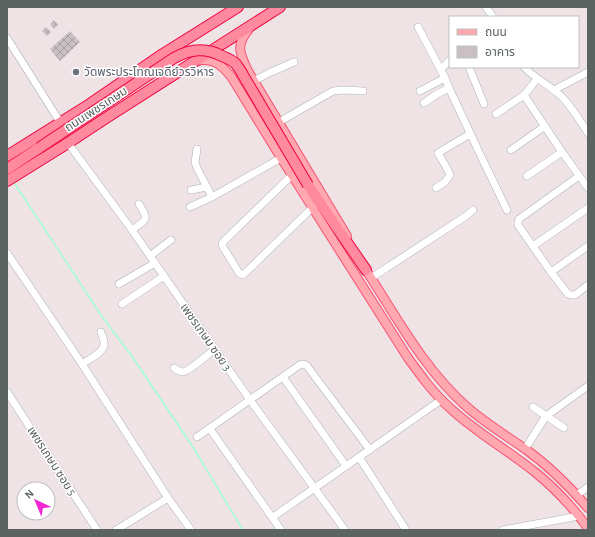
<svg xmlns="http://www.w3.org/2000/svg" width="595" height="537" font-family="'Alegreya Sans','Noto Sans Thai',sans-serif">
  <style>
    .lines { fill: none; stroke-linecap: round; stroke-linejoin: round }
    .stream { stroke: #a3ffd1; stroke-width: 1.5 }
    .building { fill: url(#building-cross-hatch) }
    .minor-casing { stroke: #acb4b2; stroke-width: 8 }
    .major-casing { stroke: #f75376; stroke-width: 10 }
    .highway-casing { stroke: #f2003c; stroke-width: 12 }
    .minor { stroke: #fff; stroke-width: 7 }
    .major { stroke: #ffa8b0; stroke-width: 8 }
    .highway { stroke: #ff8aa0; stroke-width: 10 }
    .highway-bridge-casing { stroke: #f2003c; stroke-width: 12; stroke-linecap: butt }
    .highway-bridge { stroke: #ff8aa0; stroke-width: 10 }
    .worship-dot { fill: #6b7280; stroke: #fff; stroke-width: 1.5 }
    .labels { text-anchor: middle; stroke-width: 3; stroke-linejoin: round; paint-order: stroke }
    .worship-label { font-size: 12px; fill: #5b616d; stroke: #fff; text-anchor: start }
    .street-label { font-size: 12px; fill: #5b6461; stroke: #fff }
  </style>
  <defs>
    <pattern id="building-cross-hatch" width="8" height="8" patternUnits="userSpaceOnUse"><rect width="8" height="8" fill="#cabfc3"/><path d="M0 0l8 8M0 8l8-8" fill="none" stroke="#a79fa2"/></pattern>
  </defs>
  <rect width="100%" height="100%" fill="#efe3e5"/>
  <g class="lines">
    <path class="stream" d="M13,181L103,318L131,355L191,444L243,530"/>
  </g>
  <g class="building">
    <path d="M54,20L58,25L54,29L50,24Z"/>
    <path d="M46,27L51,32L47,36L42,31Z"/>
    <path d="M70,31L80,42L60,61L50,49Z"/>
  </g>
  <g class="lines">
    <g class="minor-casing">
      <g id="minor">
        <path d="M486,7L493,17"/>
        <path d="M418,27L445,78L449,88L479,152L507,210"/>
        <path d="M7,38L60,122"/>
        <path d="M469,67L484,104"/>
        <path d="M524,67C535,79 550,85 562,97C572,107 580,121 588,133"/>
        <path d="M441,69L450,60"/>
        <path d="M254,81L269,73L294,62"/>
        <path d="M554,90L588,72"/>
        <path d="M420,91L445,78"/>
        <path d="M524,95L562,152L588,188"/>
        <path d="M424,103L437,94L449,88"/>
        <path d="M496,114L524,95L537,79"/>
        <path d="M279,122L333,91L343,90L363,91"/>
        <path d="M68,143L132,230L250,400L345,530"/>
        <path d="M197,149L195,162L197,168L212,197"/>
        <path d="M511,150L545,126"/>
        <path d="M292,175L224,241L222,244L223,247L239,273L242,275L244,274L313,207"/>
        <path d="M527,176L562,152"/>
        <path d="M579,176L519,219L518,222V225L551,272L588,246"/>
        <path d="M436,188L445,182L450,175L449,172L438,153L470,134"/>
        <path d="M191,190L207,187"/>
        <path d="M190,207L212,197L281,158"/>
        <path d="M132,230C146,219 150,221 139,204"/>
        <path d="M533,246L588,208"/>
        <path d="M7,253L82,364L168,498L191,530"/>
        <path d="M150,256L171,240"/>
        <path d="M551,272L568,294L571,295H575L588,285"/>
        <path d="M371,278L466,216L473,210"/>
        <path d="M119,284L155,263"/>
        <path d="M122,304L164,276"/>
        <path d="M82,364C88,360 103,353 104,345C105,341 102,336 101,332"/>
        <path d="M174,368C177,370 180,372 183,372C190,371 208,354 215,349"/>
        <path d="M283,377L346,466"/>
        <path d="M7,392L97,530"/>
        <path d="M533,407L564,428"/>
        <path d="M210,429L281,530"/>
        <path d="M197,437L301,364C304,364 305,364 307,366L370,450"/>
        <path d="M525,449L546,416L588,386"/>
        <path d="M359,457L406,530"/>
        <path d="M577,495L588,487"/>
        <path d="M273,517L441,400"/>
        <path d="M116,530L168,498"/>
        <path d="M503,530L579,516"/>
      </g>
    </g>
    <g class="major-casing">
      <g id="major">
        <path d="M249,29C235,46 240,53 248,71L347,236"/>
        <path d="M197,61C213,57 223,66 232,78L281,158L408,358C421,376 434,394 451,409C477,433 509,451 536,473C556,489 573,508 588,528"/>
        <path d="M363,265L366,270C397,318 424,369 467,407C484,422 505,435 524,448C548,465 569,486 588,508"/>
      </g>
    </g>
    <g class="highway-casing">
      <g id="highway">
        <path d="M7,156L90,104L163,54L238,7"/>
        <path d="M7,169L39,148"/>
        <path d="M7,181L68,143L109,116L280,7"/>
        <path d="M308,185L335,225L366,270"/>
      </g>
    </g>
    <use href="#minor" class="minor"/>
    <use href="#major" class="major"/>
    <use href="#highway" class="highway"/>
    <g class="highway-bridge-casing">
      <path id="highway-bridge" d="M39,148L174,58C190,49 205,47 222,56C227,58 232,60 236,64C238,67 241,71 243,75L308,185"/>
    </g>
    <use href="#highway-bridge" class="highway-bridge"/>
  </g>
  <circle class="worship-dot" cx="76" cy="72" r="4"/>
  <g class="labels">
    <g class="worship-label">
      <text x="84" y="76">วัดพระประโทณเจดีย์วรวิหาร</text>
    </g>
    <g class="street-label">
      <text transform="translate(96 109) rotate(-33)" y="4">ถนนเพชรเกษม</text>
      <text transform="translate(206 337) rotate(55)" y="4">เพชรเกษม ซอย 3</text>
      <text transform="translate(52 461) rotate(57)" y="4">เพชรเกษม ซอย 5</text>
    </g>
  </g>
  <rect width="595" height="537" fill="none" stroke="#5b6461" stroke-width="16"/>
  <rect x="449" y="16" width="130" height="52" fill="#ffffff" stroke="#bdc1c0"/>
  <rect x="457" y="29" width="20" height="6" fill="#ffa8b0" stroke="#bdc1c0"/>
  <text x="485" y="36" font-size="12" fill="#5b6461">ถนน</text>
  <rect x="457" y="46" width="20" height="12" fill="#cabfc3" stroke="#bdc1c0"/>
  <text x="485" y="56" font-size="12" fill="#5b6461">อาคาร</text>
  <g transform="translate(36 501) rotate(316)"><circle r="19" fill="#ffffff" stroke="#bdc1c0"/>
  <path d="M0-3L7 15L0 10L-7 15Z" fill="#f127d4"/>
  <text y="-6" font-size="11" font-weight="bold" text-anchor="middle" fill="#5b6461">N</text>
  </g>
</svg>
